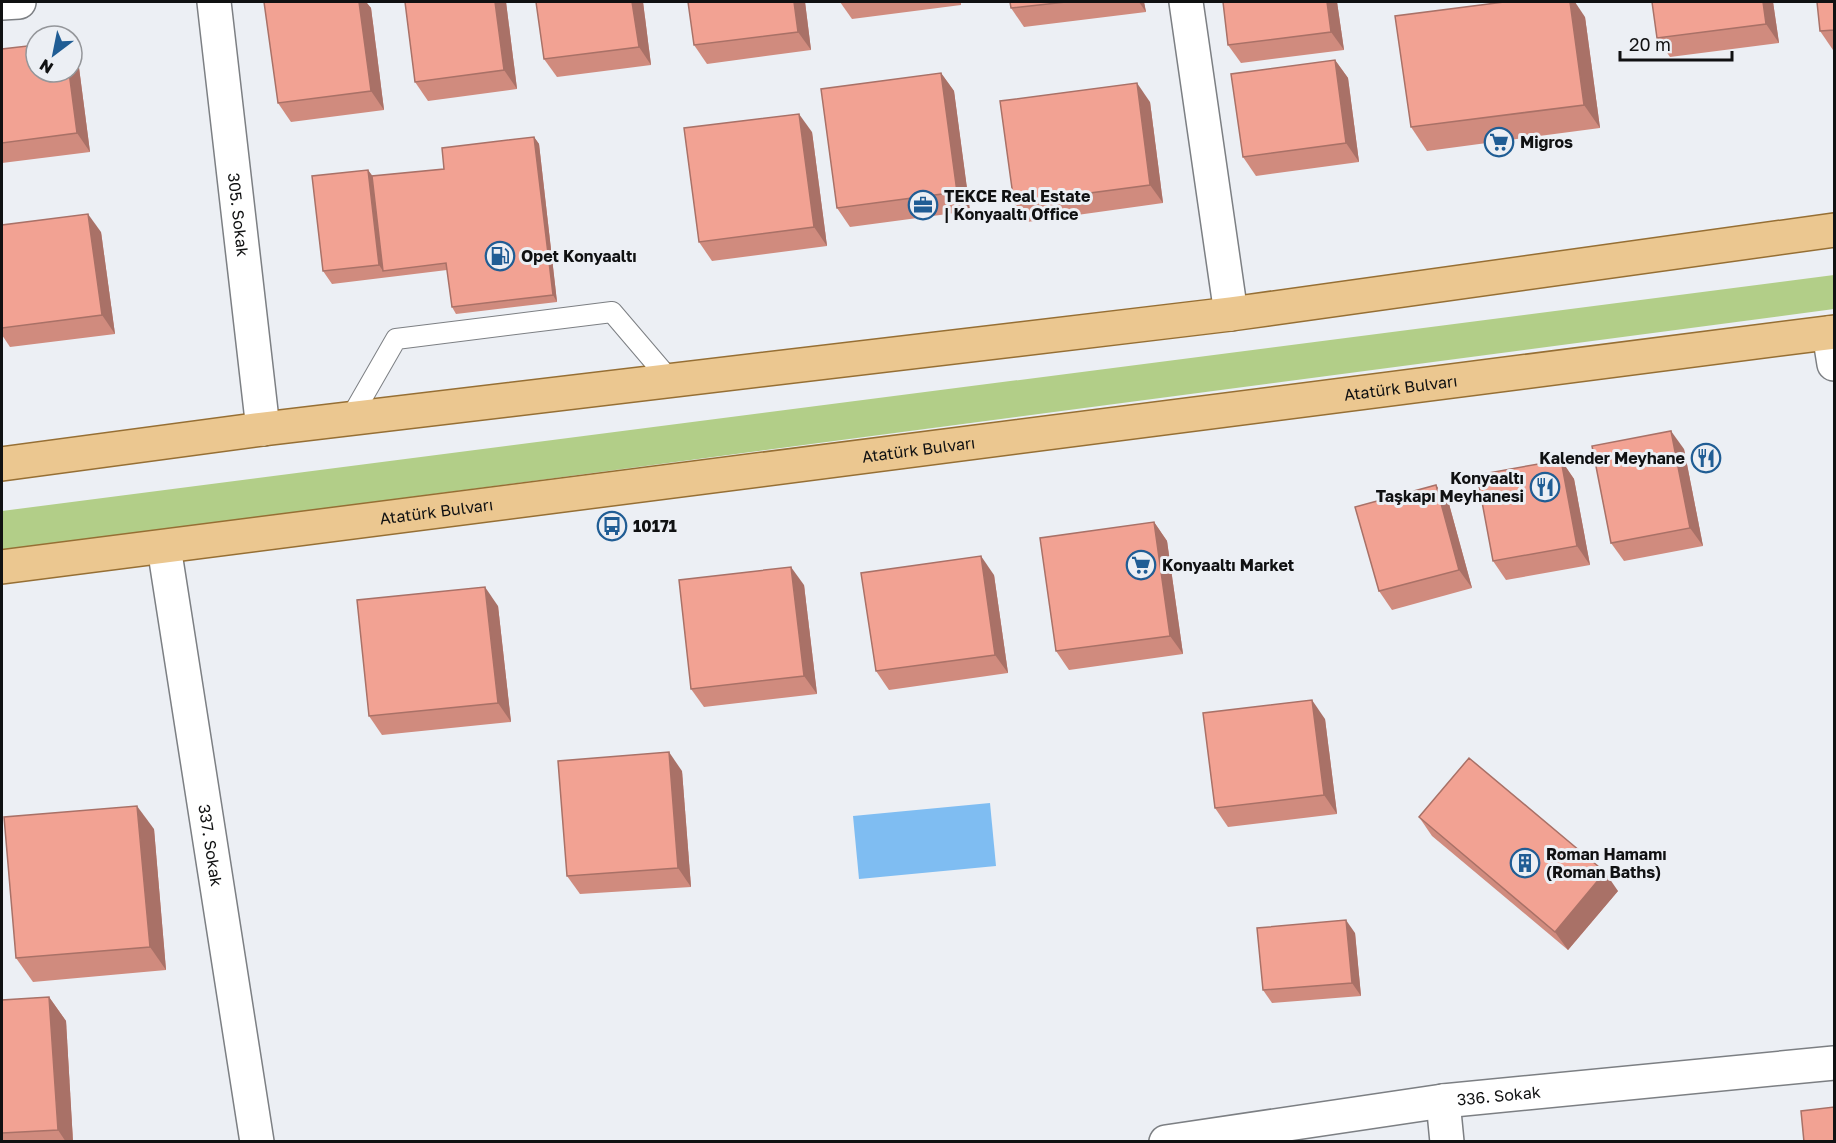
<svg xmlns="http://www.w3.org/2000/svg" width="1836" height="1143" font-family="'Golos Text',sans-serif">
  <style>
    .green { fill: #b2ce88 }
    .water { fill: #7fbdf2 }
    .lines { fill: none; stroke-linecap: round; stroke-linejoin: round }
    .service-casing { stroke: #7c7f83; stroke-width: 22 }
    .minor-casing { stroke: #7c7f83; stroke-width: 36 }
    .primary-casing { stroke: #966f34; stroke-width: 36 }
    .service { stroke: #fff; stroke-width: 20 }
    .minor { stroke: #fff; stroke-width: 33 }
    .primary { stroke: #ebc790; stroke-width: 33 }
    .wall { fill: #d08b7e }
    .shaded-wall { fill: #a97167 }
    .building { fill: #f2a293; stroke: #a97167; stroke-width: 1.5 }
    .labels { text-anchor: middle; stroke-width: 6; stroke-linejoin: round; paint-order: stroke }
    .poi-label { font-size: 16px; font-weight: bold; fill: #101112; stroke: #eceff4; text-anchor: start }
    .street-label { font-size: 16px; fill: #101112; stroke: #eceff4 }
  </style>
  <rect width="100%" height="100%" fill="#eceff4"/>
  <path class="green" d="M1834,275V309L2,551V511Z"/>
  <path class="water" d="M990,803L996,866L859,879L853,816Z"/>
  <g class="lines">
    <g class="service-casing">
      <path id="service" d="M350,419L396,339L612,312L670,380"/>
    </g>
    <g class="minor-casing">
      <g id="minor">
        <path id="s1" d="M214,2L263,429"/>
        <path d="M1186,2L1231,314"/>
        <path d="M2,3L19,2"/>
        <path d="M1829,333L1834,364"/>
        <path id="s2" d="M164,547L257,1142"/>
        <path d="M1443,1101L1447,1142"/>
        <path id="s3" d="M1166,1142L1443,1101L1834,1063"/>
      </g>
    </g>
    <g class="primary-casing">
      <g id="primary">
        <path d="M2,464L263,429L1231,314L1834,230"/>
        <path id="s4" d="M2,567L1834,332"/>
      </g>
    </g>
    <use href="#service" class="service"/>
    <use href="#minor" class="minor"/>
    <use href="#primary" class="primary"/>
  </g>
  <g class="wall">
    <path d="M267,2H366L371,8L384,110L291,122L278,103Z"/>
    <path d="M506,2L517,89L428,101L415,82Z"/>
    <path d="M643,2L651,65L557,77L544,59Z"/>
    <path d="M805,2L811,50L707,64L694,45Z"/>
    <path d="M840,2H961V5L852,19Z"/>
    <path d="M1010,2H1144L1146,12L1024,27L1011,8Z"/>
    <path d="M1223,2H1337L1344,50L1241,63L1228,45Z"/>
    <path d="M1773,2L1779,43L1670,57L1657,38Z"/>
    <path d="M1834,2V50H1833L1820,31Z"/>
    <path d="M1585,17L1600,128L1427,151L1411,127Z"/>
    <path d="M2,49L78,60L90,152L2,163Z"/>
    <path d="M1335,60L1348,78L1359,162L1256,176L1243,157Z"/>
    <path d="M941,73L954,91L970,211L850,227L837,208Z"/>
    <path d="M1150,102L1163,203L1027,222L1014,203Z"/>
    <path d="M812,132L827,246L712,261L699,242Z"/>
    <path d="M534,137L539,144L557,302L456,314L452,307L447,270L332,284L323,271L368,170L372,176L444,169Z"/>
    <path d="M2,225L101,232L115,334L10,347L2,335Z"/>
    <path d="M1684,449L1703,546L1624,561L1611,543Z"/>
    <path d="M1561,460L1574,479L1590,565L1506,580L1493,561Z"/>
    <path d="M1449,504L1472,588L1392,610L1379,591Z"/>
    <path d="M1154,522L1167,541L1183,654L1069,670L1056,651Z"/>
    <path d="M994,575L1008,673L889,690L876,671Z"/>
    <path d="M804,585L817,694L704,707L691,689Z"/>
    <path d="M498,606L511,722L382,735L369,716Z"/>
    <path d="M1325,719L1337,814L1228,827L1215,808Z"/>
    <path d="M682,771L691,887L580,894L567,876Z"/>
    <path d="M1419,817L1618,891L1568,950L1432,836Z"/>
    <path d="M154,829L166,970L33,982L16,958Z"/>
    <path d="M1355,933L1361,996L1272,1003L1263,990Z"/>
    <path d="M49,997L66,1021L73,1142H2V1000Z"/>
  </g>
  <g class="shaded-wall">
    <path d="M359,2H366L371,8L384,110L371,91Z"/>
    <path d="M495,2H506L517,89L504,70Z"/>
    <path d="M632,2H643L651,65L639,47Z"/>
    <path d="M794,2H805L811,50L798,32Z"/>
    <path d="M1139,2H1144L1146,12Z"/>
    <path d="M1327,2H1337L1344,50L1331,32Z"/>
    <path d="M1570,2H1575L1585,17L1600,128L1584,105Z"/>
    <path d="M1763,2H1773L1779,43L1766,24Z"/>
    <path d="M72,51L78,60L90,152L77,133L69,72H72Z"/>
    <path d="M1335,60L1348,78L1359,162L1346,143Z"/>
    <path d="M941,73L954,91L970,211L957,192Z"/>
    <path d="M1137,83L1150,102L1163,203L1150,185Z"/>
    <path d="M799,114L812,132L827,246L814,227Z"/>
    <path d="M534,137L539,144L557,302L553,295Z"/>
    <path d="M368,170L377,182L383,271L379,265Z"/>
    <path d="M88,214L101,232L115,334L102,315Z"/>
    <path d="M1671,431L1684,449L1703,546L1690,528Z"/>
    <path d="M1561,460L1574,479L1590,565L1577,546Z"/>
    <path d="M1436,485L1449,504L1472,588L1459,570Z"/>
    <path d="M1154,522L1167,541L1183,654L1170,636Z"/>
    <path d="M981,556L994,575L1008,673L995,655Z"/>
    <path d="M791,567L804,585L817,694L804,676Z"/>
    <path d="M485,587L498,606L511,722L498,703Z"/>
    <path d="M1312,700L1325,719L1337,814L1324,795Z"/>
    <path d="M669,752L682,771L691,887L678,868Z"/>
    <path d="M137,806L154,829L166,970L150,947Z"/>
    <path d="M1605,872L1618,891L1568,950L1555,932Z"/>
    <path d="M1346,920L1355,933L1361,996L1352,983Z"/>
    <path d="M49,997L66,1021L73,1142H66L58,1130Z"/>
  </g>
  <g class="building">
    <path d="M264,2H359L371,91L278,103Z"/>
    <path d="M405,2H495L504,70L415,82Z"/>
    <path d="M536,2H632L639,47L544,59Z"/>
    <path d="M688,2H794L798,32L694,45Z"/>
    <path d="M1010,2H1066L1011,8Z"/>
    <path d="M1223,2H1327L1331,32L1228,45Z"/>
    <path d="M1504,2H1570L1584,105L1411,127L1395,16Z"/>
    <path d="M1652,2H1763L1766,24L1657,38Z"/>
    <path d="M1817,2H1834V30L1820,31Z"/>
    <path d="M36,45V72H69L77,133L2,143V49Z"/>
    <path d="M1335,60L1346,143L1243,157L1231,74Z"/>
    <path d="M941,73L957,192L837,208L821,89Z"/>
    <path d="M1137,83L1150,185L1014,203L1000,101Z"/>
    <path d="M799,114L814,227L699,242L684,128Z"/>
    <path d="M534,137L553,295L452,307L446,263L383,271L372,176L444,169L442,148Z"/>
    <path d="M368,170L379,265L323,271L312,176Z"/>
    <path d="M88,214L102,315L2,328V225Z"/>
    <path d="M1671,431L1690,528L1611,543L1592,446Z"/>
    <path d="M1561,460L1577,546L1493,561L1477,475Z"/>
    <path d="M1436,485L1459,570L1379,591L1355,507Z"/>
    <path d="M1154,522L1170,636L1056,651L1040,538Z"/>
    <path d="M981,556L995,655L876,671L861,573Z"/>
    <path d="M791,567L804,676L691,689L679,580Z"/>
    <path d="M485,587L498,703L369,716L357,600Z"/>
    <path d="M1312,700L1324,795L1215,808L1203,713Z"/>
    <path d="M669,752L678,868L567,876L558,761Z"/>
    <path d="M1469,758L1605,872L1555,932L1419,817Z"/>
    <path d="M137,806L150,947L16,958L4,817Z"/>
    <path d="M1346,920L1352,983L1263,990L1257,928Z"/>
    <path d="M49,997L58,1130L2,1133V1000Z"/>
    <path d="M1834,1107V1142H1804L1801,1111Z"/>
  </g>
  <defs>
    <g id="supermarket-ring" transform="scale(1.5)"><circle r="9.5" fill="#eceff4" stroke="#205d94" stroke-width="1.5"/><path d="M-6-5.5h2.5l.6 2H6L4.5 2H-2.5L-4.4-4H-6ZM-1.5 3.2a1.3 1.3 0 1 0 .1 0ZM3 3.2a1.3 1.3 0 1 0 .1 0Z" fill="#205d94"/></g>
    <g id="office-ring" transform="scale(1.5)"><circle r="9.5" fill="#eceff4" stroke="#205d94" stroke-width="1.5"/><path d="M-6-3h4V-5.5h4V-3h4V5H-6ZM-1-4.5V-3h2v-1.5ZM-6 0V1H6V0Z" fill="#205d94"/></g>
    <g id="fuel-ring" transform="scale(1.5)"><circle r="9.5" fill="#eceff4" stroke="#205d94" stroke-width="1.5"/><path d="M-5.5-6h7V0h2V4h1.3V-2.5L3-4.5l.8-.8L6-3V5H2.5V1h-1V6h-7ZM-4.2-4.7v3.2H.2V-4.7Z" fill="#205d94"/></g>
    <g id="restaurant-ring" transform="scale(1.5)"><circle r="9.5" fill="#eceff4" stroke="#205d94" stroke-width="1.5"/><path d="M-5-6h1v4h1v-4h1v4h1v-4h1v5L-1.5 .5V6h-2V.5L-5-1ZM5-6V6H3V1.5H1.5Q1.5-4 5-6Z" fill="#205d94"/></g>
    <g id="bus-ring" transform="scale(1.5)"><circle r="9.5" fill="#eceff4" stroke="#205d94" stroke-width="1.5"/><path d="M-5-6H5V4H4V6H2V4H-2V6H-4V4H-5ZM-3.5-4V0h7V-4ZM-3.5 1.2v1.5H-2V1.2ZM2 1.2v1.5H3.5V1.2Z" fill="#205d94"/></g>
    <g id="building-ring" transform="scale(1.5)"><circle r="9.5" fill="#eceff4" stroke="#205d94" stroke-width="1.5"/><path d="M-4-6H4V6H1V3H-1V6H-4ZM-2.5-4.3h1.7v1.8h-1.7ZM.8-4.3h1.7v1.8H.8ZM-2.5-1h1.7V.8h-1.7ZM.8-1h1.7V.8H.8Z" fill="#205d94"/></g>
  </defs>
  <g fill-rule="evenodd">
    <use href="#supermarket-ring" x="1499" y="142"/>
    <use href="#office-ring" x="923" y="205"/>
    <use href="#fuel-ring" x="500" y="256"/>
    <use href="#restaurant-ring" x="1706" y="458"/>
    <use href="#restaurant-ring" x="1545" y="487"/>
    <use href="#bus-ring" x="612" y="526"/>
    <use href="#supermarket-ring" x="1141" y="565"/>
    <use href="#building-ring" x="1525" y="863"/>
  </g>
  <g class="labels">
    <g class="poi-label">
      <text x="1520" y="148">Migros</text>
      <text x="944" y="202">TEKCE Real Estate<tspan x="944" dy="18">| Konyaaltı Office</tspan></text>
      <text x="521" y="262">Opet Konyaaltı</text>
      <text x="1685" y="464" text-anchor="end">Kalender Meyhane</text>
      <text x="1524" y="484" text-anchor="end">Konyaaltı<tspan x="1524" dy="18">Taşkapı Meyhanesi</tspan></text>
      <text x="633" y="532">10171</text>
      <text x="1162" y="571">Konyaaltı Market</text>
      <text x="1546" y="860">Roman Hamamı<tspan x="1546" dy="18">(Roman Baths)</tspan></text>
    </g>
    <g class="street-label">
      <text dy="6" stroke="none"><textPath href="#s1" startOffset="214">305. Sokak</textPath></text>
      <text dy="6" stroke="none"><textPath href="#s4" startOffset="1410">Atatürk Bulvarı</textPath></text>
      <text dy="6" stroke="none"><textPath href="#s4" startOffset="924">Atatürk Bulvarı</textPath></text>
      <text dy="6" stroke="none"><textPath href="#s4" startOffset="438">Atatürk Bulvarı</textPath></text>
      <text dy="6" stroke="none"><textPath href="#s2" startOffset="302">337. Sokak</textPath></text>
      <text dy="6" stroke="none"><textPath href="#s3" startOffset="336">336. Sokak</textPath></text>
    </g>
  </g>
  <rect width="1836" height="1143" fill="none" stroke="#101112" stroke-width="6"/>
  <g transform="translate(54 54) rotate(212)"><circle r="28" fill="#eceff4" stroke="#94969a" stroke-width="1.5"/>
  <path d="M0-4.5L10 22L0 15L-10 22Z" fill="#205d94"/>
  <text y="-9" font-size="16" font-weight="bold" text-anchor="middle" fill="#101112">N</text>
  </g>
  <path d="M1620 51v9h112v-9" fill="none" stroke="#101112" stroke-width="3"/>
  <text x="1629" y="51" font-size="18" fill="#101112" stroke="#eceff4" stroke-width="4.5" paint-order="stroke">20 m</text>
</svg>
